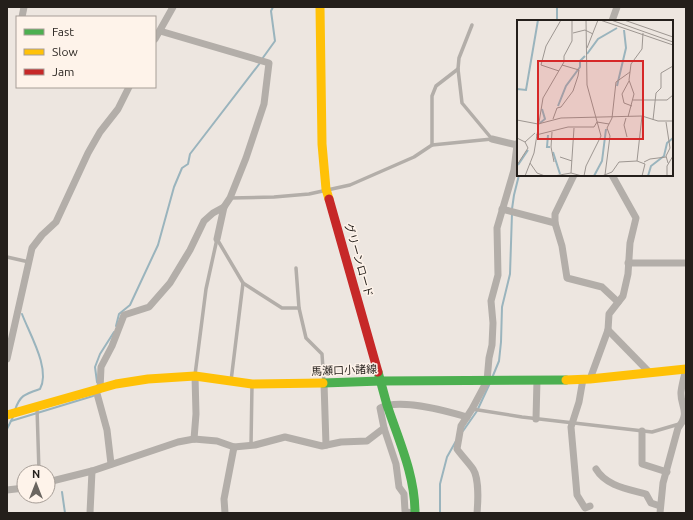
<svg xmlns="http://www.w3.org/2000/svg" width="693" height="520" font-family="Ubuntu,'Noto Sans JP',sans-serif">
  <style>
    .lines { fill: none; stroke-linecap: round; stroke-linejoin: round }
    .stream { stroke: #9ab4bd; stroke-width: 2 }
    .lane { stroke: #b3aea9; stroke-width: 3.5 }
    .street { stroke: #b3aea9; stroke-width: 7 }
    .fast { stroke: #4caf50; stroke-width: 9 }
    .slow { stroke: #ffc107; stroke-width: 9 }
    .jam { stroke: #c62828; stroke-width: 9 }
    .labels { text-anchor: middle; stroke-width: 3; stroke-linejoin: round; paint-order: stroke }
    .street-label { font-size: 11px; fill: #241f1b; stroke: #fef3ea }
    .inset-river { fill: none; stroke: #9ab4bd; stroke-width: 2 }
    .inset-road { fill: none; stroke: #9d9691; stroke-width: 1 }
    .view { fill: #d62828; fill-opacity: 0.15; stroke: #d62828; stroke-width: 2 }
    .inset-edge { fill: none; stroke: #241f1b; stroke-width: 2 }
  </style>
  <rect width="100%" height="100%" fill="#ede6e0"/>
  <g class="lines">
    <g class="stream">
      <path d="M557,21V7"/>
      <path d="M262,59L275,41L271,11L273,7"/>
      <path d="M512,209L514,195L519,175"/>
      <path d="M116,326L119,314L130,305L158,245L174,187L182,168L188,164L190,154L260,63"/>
      <path d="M492,378L499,361L501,342L502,307L510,274L512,213"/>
      <path d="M97,382L95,367L100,354L114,332"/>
      <path d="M15,410C20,395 25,394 40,389C51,369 29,333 22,314"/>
      <path d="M11,421L93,396L94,394"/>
      <path d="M7,429L13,417"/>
      <path d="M463,431L477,411L490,383"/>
      <path d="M62,492L65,513"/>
      <path d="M440,513V484L447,457L456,441"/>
    </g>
    <g class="lane">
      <path d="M472,25L459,58L458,69L462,103L492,139"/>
      <path d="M432,145L492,139"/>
      <path d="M230,198L274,197L309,194L350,185L414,157L432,145V96L436,86L458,69"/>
      <path d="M217,239L243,283L282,308H299"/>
      <path d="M7,257L29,262"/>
      <path d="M296,268L299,308L306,338L322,354L324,383"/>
      <path d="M195,375L206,289L217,239"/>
      <path d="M231,381L243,283"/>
      <path d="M37,408L39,472"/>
      <path d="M472,409L522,417L652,432L686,422"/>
      <path d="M251,445L252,385"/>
    </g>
    <g class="street">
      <path d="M22,17L24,7"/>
      <path d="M612,21L617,7"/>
      <path d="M160,31L269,63L264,104L246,158L230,198L224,207L217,239"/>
      <path d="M155,39L173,7"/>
      <path d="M492,139L517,145"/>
      <path d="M574,175L555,214V223L562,246L567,278L602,287L618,302"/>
      <path d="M502,209L555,223"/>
      <path d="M628,263H686"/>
      <path d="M608,330L649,372"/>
      <path d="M7,359L32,248L42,235L56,222L88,153L100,132L118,109L129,87"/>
      <path d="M583,379L579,402L571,427L577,495L585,508L590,506"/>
      <path d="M590,379L608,330L609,314L623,296L628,274L630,243L636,218L612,175"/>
      <path d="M324,383L326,445"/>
      <path d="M100,389L101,367L112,346L124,315L149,307L170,283L190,250L204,221L213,213L224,207"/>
      <path d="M96,390L107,430L111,464"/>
      <path d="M536,419L537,380"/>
      <path d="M384,428L396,464L399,487L404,494L405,511L411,513"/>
      <path d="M642,431V464L667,472"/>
      <path d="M194,439L196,414L195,376"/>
      <path d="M596,469C606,486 628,489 646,494L651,503L660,506"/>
      <path d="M48,482L92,471L178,442L194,439L217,441L234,447L255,445L285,437L322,446L341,442L367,441L384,428L380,408C399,398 447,411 467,417"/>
      <path d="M7,490L24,488"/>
      <path d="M90,513L92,471"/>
      <path d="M225,513L224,499L234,447"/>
      <path d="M477,513C478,502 479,478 473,469C468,462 462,456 457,449L461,426L472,409L487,381L489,358L492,345L493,323L491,301L498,275L497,228L514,170L517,145L518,143"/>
      <path d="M660,513L663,483L678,428C691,411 680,407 681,392C682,384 684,377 686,369"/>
    </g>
    <g class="fast">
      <path d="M378,372C381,383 384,394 387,405C399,441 415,475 415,513"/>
      <path d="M323,383L381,381L566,380"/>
    </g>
    <g class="slow">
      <path d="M320,7L322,144L326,189L329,199"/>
      <path d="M566,380L590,379L686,369"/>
      <path d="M7,415L116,384L148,379L195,376L252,384L323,383"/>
    </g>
    <path class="jam" d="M329,199L378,372"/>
  </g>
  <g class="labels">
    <g class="street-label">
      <text transform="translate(359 260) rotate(74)" y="4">グリーンロード</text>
      <text transform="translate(344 370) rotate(-2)" y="4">馬瀬口小諸線</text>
    </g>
  </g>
  <g transform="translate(517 20)">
    <rect width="156" height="156" fill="#ede6e0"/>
    <path class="inset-river" d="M70,34L81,19L100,8M100,66L109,28L107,10M0,69L9,70L21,0M41,86L49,66L63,47V41L68,36M23,103L28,99L25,89M31,115L30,127H33M36,132L43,154M1,145L11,130M77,156L85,141L89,109M131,156L134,146L147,136L150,123L156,118"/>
    <path class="inset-road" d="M83,0L156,25M94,0L156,22M107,0L156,17M56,13L68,10L76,14M70,28L81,0M42,51L24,45L29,26L44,0M112,61L105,74L107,83L115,86M116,80H150L156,75M111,97L117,74L112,60L114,44L125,29L126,13M109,98L107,105L110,117M36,99L40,88L44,87L56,71L61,56L62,50L45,45M0,100L21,104L44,98L125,96L141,101H156M136,100L139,73L144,68V53L156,46M149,102L153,128L149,136L151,143M35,112L34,127L37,142M19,115L51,107H77L80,102L92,104M0,118L8,122L11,128L0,145M8,122L18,113M43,137L55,141M120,141L125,96M127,142L133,139L149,137M13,143L20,153L28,156M54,153L57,108M88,155L93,116L90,108L95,98L99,62L113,52M8,156L17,133L26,78L47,42V36L55,21V0M37,156L54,153L65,156M67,156L69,146L84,116L70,65L69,0M85,156L95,152L102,142L120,141L128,144L125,156M150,156V146L156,136"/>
    <path class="view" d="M21,41H126V119H21Z"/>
    <rect width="156" height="156" class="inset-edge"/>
  </g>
  <rect width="693" height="520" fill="none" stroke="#241f1b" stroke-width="16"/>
  <rect x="16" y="16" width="140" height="72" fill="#fef3ea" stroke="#a79e97"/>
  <rect x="24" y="29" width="20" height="6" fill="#4caf50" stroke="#a79e97"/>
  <text x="52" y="36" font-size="12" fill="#241f1b">Fast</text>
  <rect x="24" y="49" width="20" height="6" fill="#ffc107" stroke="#a79e97"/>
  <text x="52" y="56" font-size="12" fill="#241f1b">Slow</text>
  <rect x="24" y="69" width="20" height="6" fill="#c62828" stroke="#a79e97"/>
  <text x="52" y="76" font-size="12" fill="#241f1b">Jam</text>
  <g transform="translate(36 484)"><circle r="19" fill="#fef3ea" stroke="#a79e97"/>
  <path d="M0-3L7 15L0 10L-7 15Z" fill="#6a6560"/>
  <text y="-6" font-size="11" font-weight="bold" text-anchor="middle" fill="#241f1b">N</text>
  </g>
</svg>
